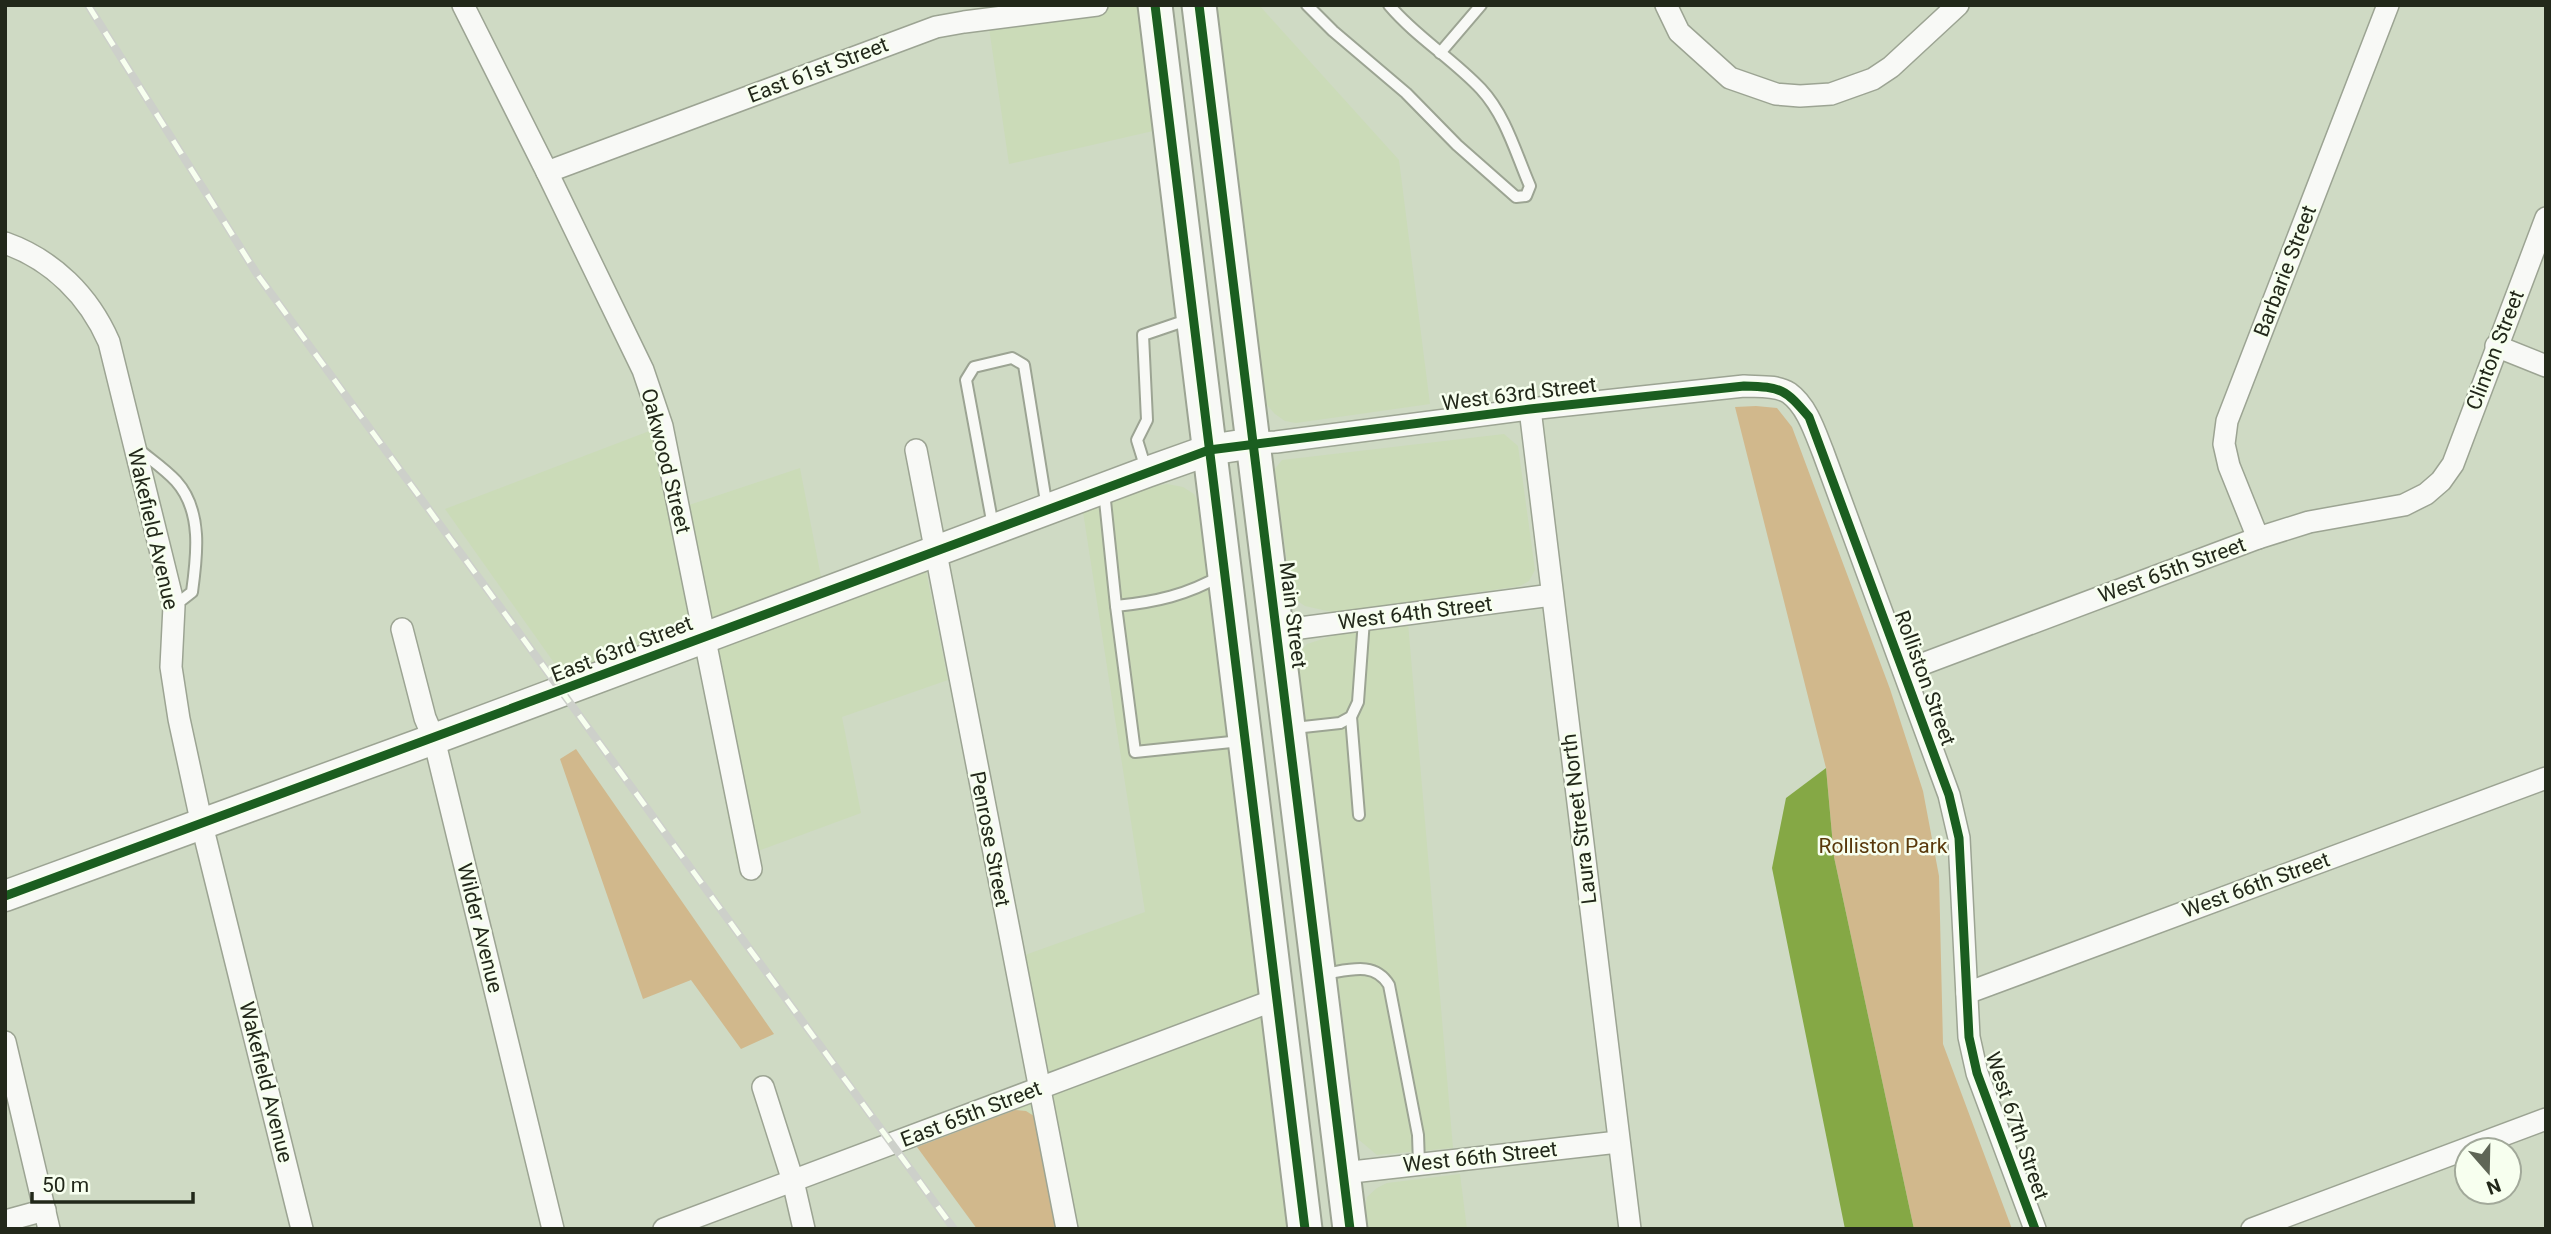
<svg xmlns="http://www.w3.org/2000/svg" width="2551" height="1234" font-family="Roboto,sans-serif">
  <style>
    .built { fill: #cbdbb8 }
    .green { fill: #d1b88c }
    .water { fill: #85a845 }
    .lines { fill: none; stroke-linecap: round; stroke-linejoin: round }
    .lane-casing { stroke: #9ca493; stroke-width: 14 }
    .street-casing { stroke: #9ca493; stroke-width: 24 }
    .secondary-casing { stroke: #9ca493; stroke-width: 33 }
    .primary-casing { stroke: #9ca493; stroke-width: 37 }
    .lane { stroke: #f8f9f6; stroke-width: 10 }
    .street { stroke: #f8f9f6; stroke-width: 21 }
    .secondary { stroke: #f8f9f6; stroke-width: 30 }
    .primary { stroke: #f8f9f6; stroke-width: 33 }
    .rail-casing { stroke: #cdd0ca; stroke-width: 8 }
    .rail { stroke: #f7ffef; stroke-width: 5; stroke-dasharray: 16; stroke-linecap: butt }
    .cycleway-casing { stroke: #f7ffef; stroke-width: 13 }
    .cycleway { stroke: #1b5e20; stroke-width: 9 }
    .labels { text-anchor: middle; stroke-width: 5; stroke-linejoin: round; paint-order: stroke }
    .street-label { font-size: 21px; fill: #22281a; stroke: #f7ffef }
    .park-label { font-size: 21px; fill: #59380b; stroke: #f7ffef }
  </style>
  <rect width="100%" height="100%" fill="#cfdac4"/>
  <g class="built">
    <path d="M1006,5H1138L1153,131L1009,164L989,28L1008,25Z"/>
    <path d="M1216,5H1259L1399,160L1430,404L1296,423L1285,421L1275,414L1267,405L1232,145Z"/>
    <path d="M652,430L668,512L800,468L821,577L562,674L445,509Z"/>
    <path d="M1504,434L1518,446L1535,570L1529,581L1520,586L1336,613L1305,606L1292,597L1274,470L1282,460Z"/>
    <path d="M1167,484L1183,487L1194,494L1199,504L1288,1229H1058L1026,1111L1015,1110V1085L1049,1072L1025,955L1145,912L1083,512L1150,487Z"/>
    <path d="M926,571L948,680L842,717L861,813L736,859L698,655Z"/>
    <path d="M1408,623L1453,1148L1377,1155L1358,1139L1297,656L1307,644L1335,635Z"/>
    <path d="M1460,1174L1467,1229H1368L1365,1207L1367,1197L1377,1188L1387,1183Z"/>
  </g>
  <g class="green">
    <path d="M1756,406L1777,408L1792,427L1890,689L1923,791L1939,876L1943,1044L2012,1229H1914L1834,857L1826,768L1735,407Z"/>
    <path d="M576,749L774,1034L741,1049L691,980L643,999L560,759Z"/>
    <path d="M1015,1110L1026,1111L1034,1116L1058,1229H977L917,1147Z"/>
  </g>
  <path class="water" d="M1826,768L1834,857L1914,1229H1845L1772,868L1786,798Z"/>
  <g class="lines">
    <g class="lane-casing">
      <g id="lane">
        <path d="M1307,5L1333,31L1406,93L1457,145L1516,197L1526,196L1530,186C1516,154 1506,116 1481,89C1453,59 1416,37 1389,5"/>
        <path d="M1440,53L1481,5"/>
        <path d="M138,449C150,459 165,469 176,481C203,511 197,556 192,592L174,606"/>
        <path d="M1146,469L1137,440L1147,420L1143,335L1190,319"/>
        <path d="M1104,491L1116,606"/>
        <path d="M993,526L966,380L974,367L1012,358L1024,365L1047,508"/>
        <path d="M1222,575C1187,595 1156,602 1116,606L1135,752L1241,741"/>
        <path d="M1351,717L1359,815"/>
        <path d="M1294,728L1340,723L1351,717L1358,702L1364,620"/>
        <path d="M1322,974C1347,971 1374,960 1389,985L1418,1135L1419,1164"/>
      </g>
    </g>
    <g class="street-casing">
      <g id="street">
        <path d="M463,5L547,172L643,370L662,426L751,869"/>
        <path d="M1666,5L1679,32L1730,78L1776,94L1800,96L1831,94L1873,79L1891,67L1958,5"/>
        <path d="M547,172L936,27L964,22L1097,5"/>
        <path d="M5,243C53,260 89,296 109,342L174,606L171,667L179,719L202,825L302,1229"/>
        <path d="M2496,346L2546,366"/>
        <path d="M1530,409L1630,1229"/>
        <path d="M1254,443L1276,442L1530,409L1744,386C1758,387 1777,385 1789,393C1807,406 1815,432 1823,452L1949,795L1959,838L1969,1037L1977,1073L2035,1229"/>
        <path d="M916,450L1067,1229"/>
        <path d="M2258,538L2229,466L2224,444L2227,421L2388,5"/>
        <path d="M402,629L425,718L434,739L553,1229"/>
        <path d="M1277,631L1552,595"/>
        <path d="M1904,671L2258,538L2309,522L2404,505L2426,494L2441,481L2453,464L2546,218"/>
        <path d="M1967,993L2546,778"/>
        <path d="M5,1042L49,1229"/>
        <path d="M763,1087L793,1181L804,1229"/>
        <path d="M1343,1173L1618,1142"/>
        <path d="M5,1221L45,1210"/>
        <path d="M664,1229L1277,999"/>
        <path d="M2252,1229L2546,1119"/>
      </g>
    </g>
    <g class="secondary-casing">
      <path id="secondary" d="M5,896L434,739L1147,472L1209,450L1254,443"/>
    </g>
    <g class="primary-casing">
      <g id="primary">
        <path d="M1155,5L1305,1229"/>
        <path d="M1199,5L1350,1229"/>
      </g>
    </g>
    <use href="#lane" class="lane"/>
    <use href="#street" class="street"/>
    <use href="#secondary" class="secondary"/>
    <use href="#primary" class="primary"/>
    <g class="rail-casing">
      <path id="rail" d="M88,5L257,274L954,1229"/>
    </g>
    <use href="#rail" class="rail"/>
    <g class="cycleway-casing">
      <g id="cycleway">
        <path d="M1155,5L1305,1229"/>
        <path d="M1199,5L1350,1229"/>
        <path d="M5,896L1209,450L1530,409L1744,386C1782,387 1785,389 1809,417L1949,795L1959,838L1969,1037L1977,1073L2035,1229"/>
      </g>
    </g>
    <use href="#cycleway" class="cycleway"/>
  </g>
  <g class="labels">
    <g class="street-label">
      <text transform="translate(818 70) rotate(-21)" y="7">East 61st Street</text>
      <text transform="translate(2285 271) rotate(-69)" y="7">Barbarie Street</text>
      <text transform="translate(2495 350) rotate(-69)" y="7">Clinton Street</text>
      <text transform="translate(1519 394) rotate(-7)" y="7">West 63rd Street</text>
      <text transform="translate(666 461) rotate(76)" y="7">Oakwood Street</text>
      <text transform="translate(153 529) rotate(77)" y="7">Wakefield Avenue</text>
      <text transform="translate(2172 570) rotate(-20)" y="7">West 65th Street</text>
      <text transform="translate(1415 613) rotate(-7)" y="7">West 64th Street</text>
      <text transform="translate(1293 615) rotate(83)" y="7">Main Street</text>
      <text transform="translate(622 649) rotate(-21)" y="7">East 63rd Street</text>
      <text transform="translate(1925 678) rotate(70)" y="7">Rolliston Street</text>
      <text transform="translate(1579 819) rotate(-97)" y="7">Laura Street North</text>
      <text transform="translate(990 839) rotate(79)" y="7">Penrose Street</text>
      <text transform="translate(2256 885) rotate(-20)" y="7">West 66th Street</text>
      <text transform="translate(480 928) rotate(76)" y="7">Wilder Avenue</text>
      <text transform="translate(266 1082) rotate(76)" y="7">Wakefield Avenue</text>
      <text transform="translate(971 1114) rotate(-21)" y="7">East 65th Street</text>
      <text transform="translate(2017 1126) rotate(71)" y="7">West 67th Street</text>
      <text transform="translate(1480 1157) rotate(-6)" y="7">West 66th Street</text>
    </g>
    <g class="park-label">
      <text x="1883" y="853">Rolliston Park</text>
    </g>
  </g>
  <rect width="2551" height="1234" fill="none" stroke="#22281a" stroke-width="14"/>
  <g transform="translate(2488 1171) rotate(160)"><circle r="33" fill="#f7ffef" stroke="#a2a99a" stroke-width="2"/>
  <path d="M0-5L12 26L0 18L-12 26Z" fill="#5f6656"/>
  <text y="-10" font-size="19" font-weight="bold" text-anchor="middle" fill="#22281a">N</text>
  </g>
  <path d="M32 1192v10h161v-10" fill="none" stroke="#22281a" stroke-width="3.5"/>
  <text x="42" y="1192" font-size="21" fill="#22281a" stroke="#f7ffef" stroke-width="5" paint-order="stroke">50 m</text>
</svg>
